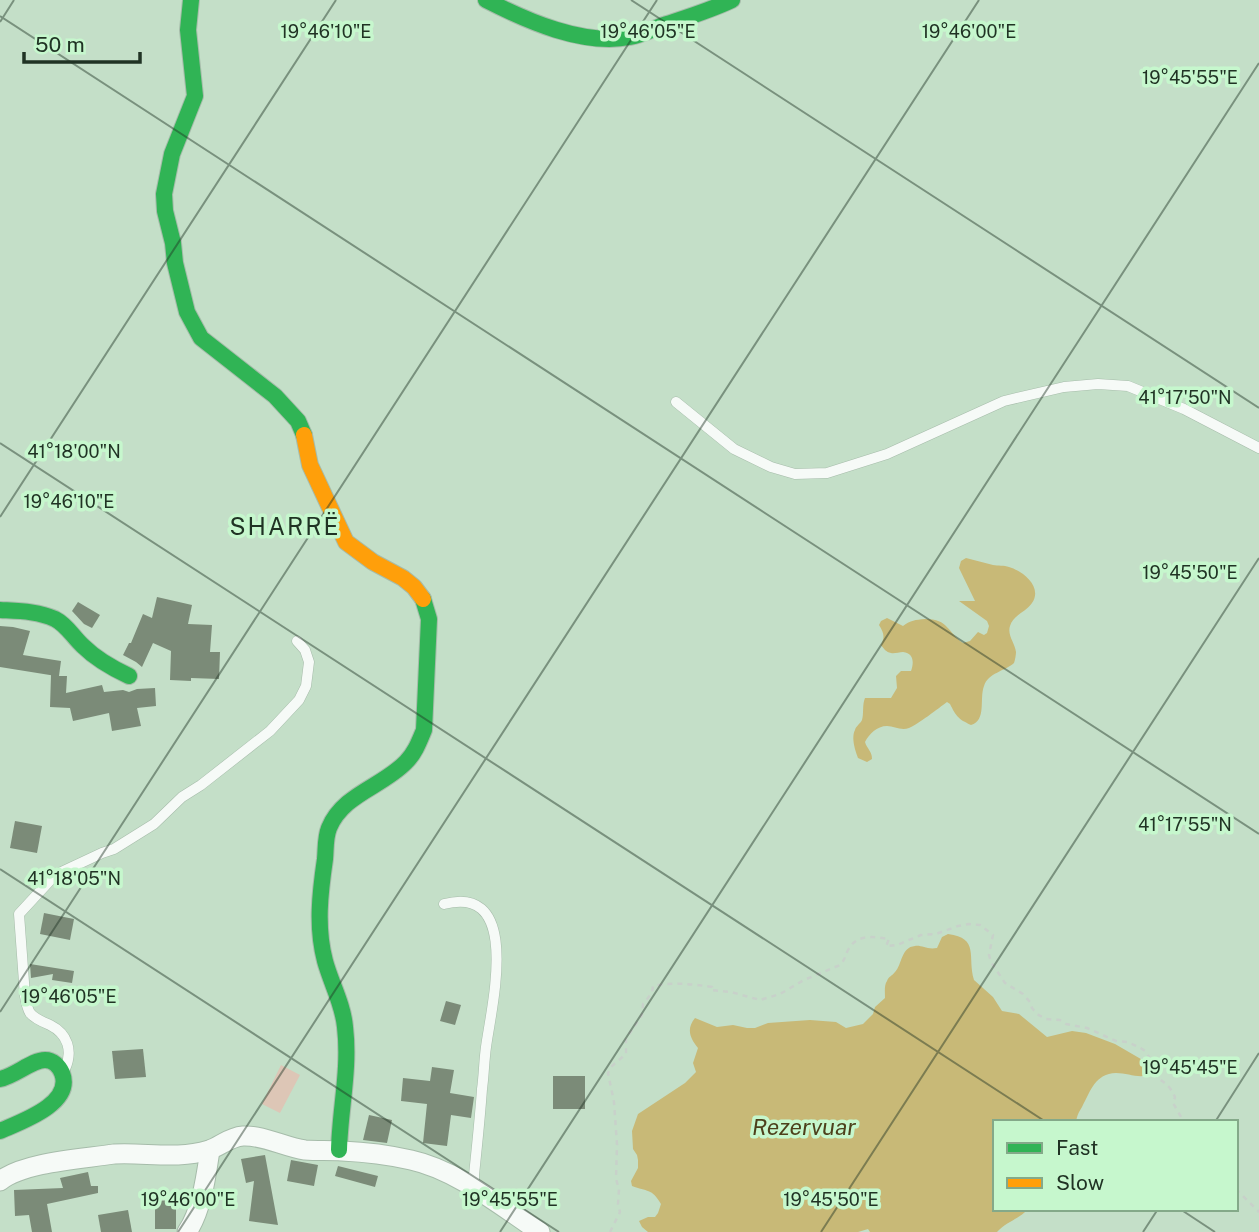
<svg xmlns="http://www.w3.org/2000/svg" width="1259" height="1232" font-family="'Public Sans',sans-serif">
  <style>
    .green { fill: #ddc6b6 }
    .water { fill: #c8b977 }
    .building { fill: #7b8b78 }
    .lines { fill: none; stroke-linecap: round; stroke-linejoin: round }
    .lane-casing { stroke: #a6bcaa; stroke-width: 11 }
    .street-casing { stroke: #a6bcaa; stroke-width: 21 }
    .fast-casing { stroke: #a6bcaa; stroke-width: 18 }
    .slow-casing { stroke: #a6bcaa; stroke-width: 18 }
    .path { stroke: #c8d1ca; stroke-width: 2.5; stroke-dasharray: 5 5; stroke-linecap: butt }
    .lane { stroke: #f6faf7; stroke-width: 10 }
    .street { stroke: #f6faf7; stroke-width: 19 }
    .fast { stroke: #30b455; stroke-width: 16 }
    .slow { stroke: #ff9f0a; stroke-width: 16 }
    .ticks { fill: none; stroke: #203324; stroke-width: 2; stroke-opacity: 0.45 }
    .labels { text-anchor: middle; stroke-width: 7; stroke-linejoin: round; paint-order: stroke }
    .water-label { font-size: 23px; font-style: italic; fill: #4d401b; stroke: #c6f7cd }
    .quarter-label { font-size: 24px; letter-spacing: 2px; fill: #203324; stroke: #c6f7cd }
    .ticks-label { font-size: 18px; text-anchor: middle; fill: #203324; stroke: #c6f7cd; stroke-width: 7; stroke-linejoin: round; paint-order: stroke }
  </style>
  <rect width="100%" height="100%" fill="#c4dfc8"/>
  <path class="green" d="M281,1065L300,1075L280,1113L262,1104Z"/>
  <g class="water">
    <path d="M966,558C975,560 984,563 993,565C998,566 1004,565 1009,567C1023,571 1043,587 1032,603C1026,612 1013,615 1010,626C1007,635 1015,643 1016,652C1016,655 1015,660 1014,663C1005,671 988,673 984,686C979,699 987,720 971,725C958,719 956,716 950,704L947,702C939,708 917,725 909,728C901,731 894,726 887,726C877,726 869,734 865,742C867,749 872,751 872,759L867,762L858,758C855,750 851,738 855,730C856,726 860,724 862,720C864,714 862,705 865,698H891L897,688L896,676L901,671H911C914,663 914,653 903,652C899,652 894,654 891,653C886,652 884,649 881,645C885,637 884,633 879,625L881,621L887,618L903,626C911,620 915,620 925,619C949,619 947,632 963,643L970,641L978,632L984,635L987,633L989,626L987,621L959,601H975L959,568L961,561Z"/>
    <path d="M948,934C980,938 967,957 974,980L993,997L1002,1011L1019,1014L1047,1037L1072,1031L1086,1033L1115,1044L1146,1062L1147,1066L1144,1076C1135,1077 1126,1073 1116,1073C1095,1074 1091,1090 1082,1107C1079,1112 1077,1115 1076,1122H995V1209H1028C1018,1220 1007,1221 997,1232H870L868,1229L858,1232H648L642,1227L639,1221L648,1217H655L658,1213L661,1204C652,1188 647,1192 632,1186L631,1181L638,1168V1160L637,1155L633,1149L632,1131L638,1114L685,1083L696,1072L693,1063L698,1048C690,1038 686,1029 695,1018L717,1027L733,1025L747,1028H755L768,1023L810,1020L836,1022L846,1028L863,1024L873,1014L875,1007L885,998C885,993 884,985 887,981C889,976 892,976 895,972C902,965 901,947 915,946C922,945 927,950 937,948L942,937Z"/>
  </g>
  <g class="building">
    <path d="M157,597L192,605L188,624L212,625L210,652H220L219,679L191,678V681L170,680L171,651L153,643L142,667L136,662L123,655L129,643H131L143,614L152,618Z"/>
    <path d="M78,602L100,615L92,628L84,624L72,611Z"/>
    <path d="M0,626L13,627L30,631L23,655L61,661L59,676H67L66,693L102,685L104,692L123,690L129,692L137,689L155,688L156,706L137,708L141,726L112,731L109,713L73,721L70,708L50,707L51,675L56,676L0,667Z"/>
    <path d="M15,821L42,826L37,853L10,848Z"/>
    <path d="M44,913L74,919L70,940L40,934Z"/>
    <path d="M30,964L74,971L72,983L52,980L53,974L31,978Z"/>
    <path d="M446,1001L461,1005L455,1025L440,1021Z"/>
    <path d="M143,1049L146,1077L115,1079L112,1051Z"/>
    <path d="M432,1067L454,1070L450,1093L474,1097L471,1118L451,1115L447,1146L423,1143L427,1104L401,1101L403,1078L430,1081Z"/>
    <rect x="553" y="1076" width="32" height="33"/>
    <path d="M369,1115L392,1120L387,1143L363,1140Z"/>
    <path d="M265,1155L278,1225L249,1221L254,1181L246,1183L241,1159Z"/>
    <path d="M291,1160L318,1165L314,1186L287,1181Z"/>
    <path d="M338,1166L378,1176L375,1187L335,1176Z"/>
    <path d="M88,1172L91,1186H98V1193L47,1204L52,1232H32L29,1215L15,1216L14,1190L63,1188L60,1178Z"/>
    <path d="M176,1200V1229H155V1201Z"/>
    <path d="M128,1210L132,1232H101L98,1215Z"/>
  </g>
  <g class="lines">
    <g class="lane-casing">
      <g id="lane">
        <path d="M676,402L734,449L771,467L795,474L827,473L887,454L1004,401L1064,387L1098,384L1128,386L1184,409L1259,448"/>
        <path d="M444,904C523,883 491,1008 486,1047C484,1061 484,1075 482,1089C480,1118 477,1146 474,1175V1188"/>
        <path d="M65,1069C73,1051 68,1034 50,1025C43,1022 35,1019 30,1013C27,1008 26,1002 25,996L19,914L55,875L102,853L114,849L154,824L182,797L201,785L270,731L299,700L306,686L309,662L305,650L297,641"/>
      </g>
    </g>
    <g class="street-casing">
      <g id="street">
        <path d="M0,1181C24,1162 82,1159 114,1154C145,1152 177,1160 209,1150C221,1146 229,1137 243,1136C264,1135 284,1147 305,1150C318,1151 330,1150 342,1151C365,1152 389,1155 411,1160C457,1170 502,1207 540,1232"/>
        <path d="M187,1232C202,1210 206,1176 210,1150"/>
      </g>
    </g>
    <g class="fast-casing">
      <g id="fast">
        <path d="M191,0L188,30L195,96L172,154L164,194L165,211L173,243L175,263L187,312L201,338L275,396L298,421L304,435"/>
        <path d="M486,0C527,21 583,46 630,37C641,35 651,30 661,26C685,18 709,11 732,0"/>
        <path d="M0,610C18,611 38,611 55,619C67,625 73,637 83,646C96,659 112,668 129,676"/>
        <path d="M0,1079C15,1076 32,1060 45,1060C53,1060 59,1066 62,1073C74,1104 20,1122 0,1131"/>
        <path d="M339,1150C340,1109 350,1069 345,1027C343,1004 331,983 325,961C316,927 320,893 325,859C326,849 325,838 329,828C343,794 382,787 406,762C415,753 419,742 424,730L429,619L423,599"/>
      </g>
    </g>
    <g class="slow-casing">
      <path id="slow" d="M304,435L310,465L346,542L373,562L403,578L414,587L423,599"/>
    </g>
    <g class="path">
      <path d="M1236,1189L1259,1212"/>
      <path d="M610,1232L620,1212L618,1204L619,1189L616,1179L617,1145L614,1102L608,1073L612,1066L626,1054V1039L642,1015L643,1004L652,993L653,986C673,982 692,984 712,987L711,990L731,992L760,1000L780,994L804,980L840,965C845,960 845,956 848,950C857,933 875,937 889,939L886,946L897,945L921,935L936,934L958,926L969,924L980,925L993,935L989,955L991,962L1005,983L1023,994L1030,1002L1032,1008L1037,1014L1046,1019L1060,1020L1066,1024L1087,1028L1116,1041L1127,1042L1139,1047L1145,1051L1149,1057L1153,1067V1074C1163,1083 1168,1082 1175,1097L1173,1103L1184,1122"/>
    </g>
    <use href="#lane" class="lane"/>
    <use href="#street" class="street"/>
    <use href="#fast" class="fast"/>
    <use href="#slow" class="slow"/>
  </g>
  <path class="ticks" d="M631,0L1259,408M0,16L1259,834M0,22L14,0M0,443L1046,1122M0,517L336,0M0,869L559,1232M0,1012L657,0M1215,1122L1259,1053M1180,1209L1215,1232M178,1232L979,0M500,1232L1259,63M821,1232L1259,558M1143,1232L1158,1209"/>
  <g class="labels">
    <g class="water-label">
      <text x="804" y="1135">Rezervuar</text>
    </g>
    <g class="quarter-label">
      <text x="285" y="535">SHARRË</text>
    </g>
  </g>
  <g class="ticks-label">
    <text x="648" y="38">19°46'05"E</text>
    <text x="326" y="38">19°46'10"E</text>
    <text x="969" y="38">19°46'00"E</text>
    <text x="1190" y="84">19°45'55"E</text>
    <text x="1185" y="404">41°17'50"N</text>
    <text x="74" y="458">41°18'00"N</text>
    <text x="69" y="508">19°46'10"E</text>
    <text x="1190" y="579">19°45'50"E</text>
    <text x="1185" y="831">41°17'55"N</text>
    <text x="74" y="885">41°18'05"N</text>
    <text x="69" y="1003">19°46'05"E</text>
    <text x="1190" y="1074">19°45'45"E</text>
    <text x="188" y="1206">19°46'00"E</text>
    <text x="510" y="1206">19°45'55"E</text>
    <text x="831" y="1206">19°45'50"E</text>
  </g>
  <rect x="993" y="1120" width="245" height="91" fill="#c6f7cd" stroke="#84a989" stroke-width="2"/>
  <rect x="1007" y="1143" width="35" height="10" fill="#30b455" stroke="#84a989" stroke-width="2"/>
  <text x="1056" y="1155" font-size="21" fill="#203324">Fast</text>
  <rect x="1007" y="1178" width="35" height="10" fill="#ff9f0a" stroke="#84a989" stroke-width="2"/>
  <text x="1056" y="1190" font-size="21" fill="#203324">Slow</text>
  <path d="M24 52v10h116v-10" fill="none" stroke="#203324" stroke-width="3.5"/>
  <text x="35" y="52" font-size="21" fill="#203324" stroke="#c6f7cd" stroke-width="5" paint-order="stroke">50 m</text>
</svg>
